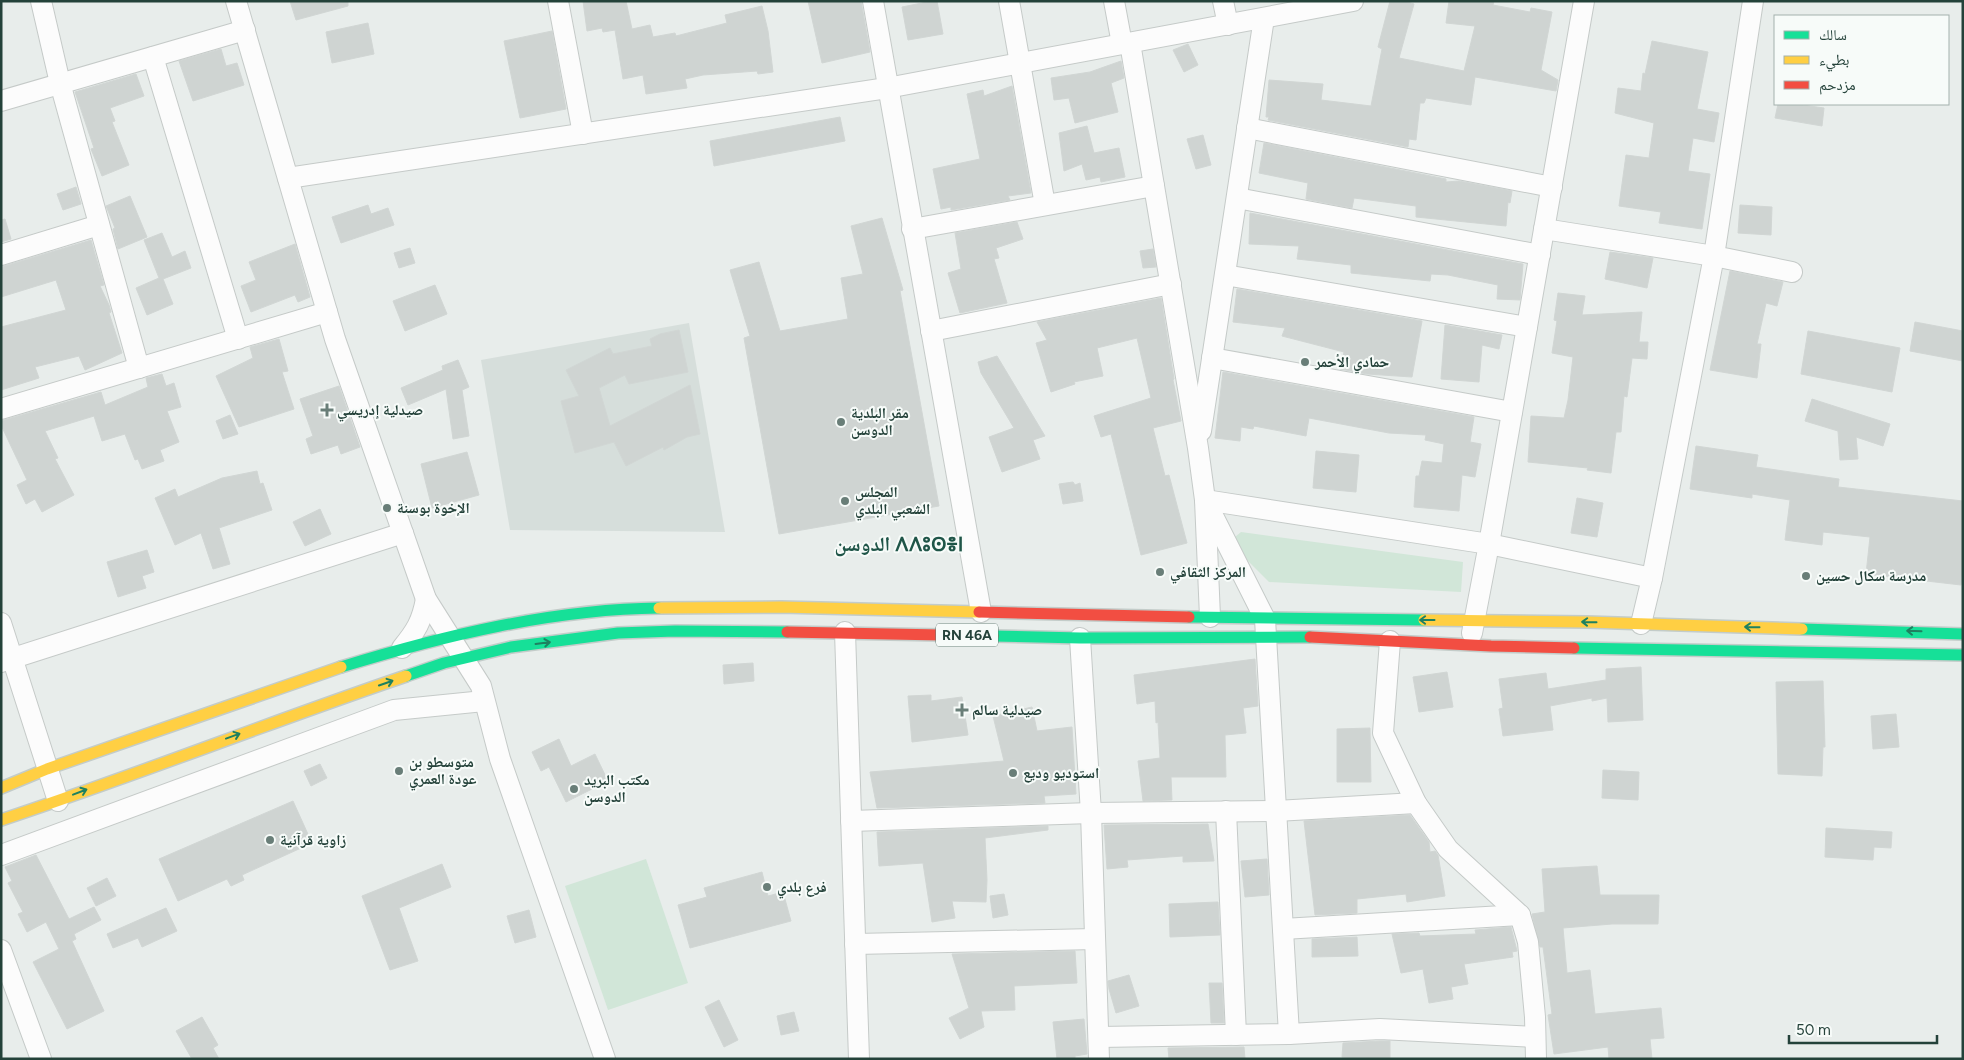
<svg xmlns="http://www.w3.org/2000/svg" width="1964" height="1060" font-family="Figtree,'Noto Naskh Arabic','Noto Sans Tifinagh',sans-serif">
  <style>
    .built { fill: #d6dedb }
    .green { fill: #d1e6d8 }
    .building { fill: #cfd4d2; stroke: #d1d6d4 }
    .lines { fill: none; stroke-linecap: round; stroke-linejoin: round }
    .street-casing { stroke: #c5cac8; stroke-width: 22 }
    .fast-casing { stroke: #c3ccc9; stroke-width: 14 }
    .slow-casing { stroke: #c3ccc9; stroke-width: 14 }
    .jam-casing { stroke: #c3ccc9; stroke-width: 14 }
    .street { stroke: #fcfcfc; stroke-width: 20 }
    .fast { stroke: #16e098; stroke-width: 11 }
    .slow { stroke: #ffcf43; stroke-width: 11 }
    .jam { stroke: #f24e42; stroke-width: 11 }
    .oneway { stroke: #1e8160 }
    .poi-dot { fill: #697e78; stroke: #f7fbf9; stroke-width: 2 }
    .labels { text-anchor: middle; stroke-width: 4; stroke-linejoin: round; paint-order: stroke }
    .shield { fill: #f7fbf9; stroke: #637a73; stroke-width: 1 }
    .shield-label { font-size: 14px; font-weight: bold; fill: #24423a }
    .poi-label { font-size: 15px; font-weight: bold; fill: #24423a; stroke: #f7fbf9; text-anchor: start }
    .district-label { font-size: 20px; font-weight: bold; fill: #1f5548; stroke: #f7fbf9 }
  </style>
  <rect width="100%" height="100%" fill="#e8edeb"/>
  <path class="built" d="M689,323L725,532L510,530L481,360Z"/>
  <g class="green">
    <path d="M1241,532L1463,562L1461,592L1269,582L1242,555L1235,537Z"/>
    <path d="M646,859L688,983L608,1010L565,886Z"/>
  </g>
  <g class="building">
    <path d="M290,1H348V6L296,20Z"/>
    <path d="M583,1H626L632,29L650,25L653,37L675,33L676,36L727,23L725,15L762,6L768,31L773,72L758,74L757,71L703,75L685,79L687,88L646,94L643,75L623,79L615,30L603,32L602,28L587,31Z"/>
    <path d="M808,1H861L870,52L822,63Z"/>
    <path d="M932,1H937L943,34L908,40L902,7Z"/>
    <path d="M1390,1H1404L1414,4L1399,58L1464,71L1475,26L1446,23L1449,1H1494L1493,5L1530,12L1531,8L1552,12L1541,70L1558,80L1556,91L1475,77L1471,105L1426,98L1424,103H1420L1416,140L1409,139L1408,147L1268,120L1269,117H1266L1269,80L1323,84L1321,100L1371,106L1382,49L1378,47Z"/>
    <path d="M368,23L374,54L332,63L326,32Z"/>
    <path d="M552,31L566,109L520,118L504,41Z"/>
    <path d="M1652,41L1708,52L1697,109L1719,113L1714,142L1693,138L1688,171L1710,174L1702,229L1659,223L1661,212L1619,206L1626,155L1649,158L1654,123L1615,113L1618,88L1641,91L1643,73L1645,74Z"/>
    <path d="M1188,44L1198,65L1184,72L1173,50Z"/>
    <path d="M221,49L226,66L237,63L244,85L193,101L179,61Z"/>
    <path d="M1121,61L1124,78L1111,83L1118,112L1075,123L1069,98L1054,100L1051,78L1090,72Z"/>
    <path d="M136,74L144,96L110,108L115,121L112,122L129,165L102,176L91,149L94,148L75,92Z"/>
    <path d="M1012,86L1031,193L1008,196L1010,200L951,210V207L941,209L933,169L980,159L967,94L983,90L984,96Z"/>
    <path d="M1778,104H1796L1824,108L1822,126L1775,118Z"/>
    <path d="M840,117L845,141L714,166L710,141Z"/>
    <path d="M1087,126L1094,153L1119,148L1125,177L1101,182L1100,177L1086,180L1082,164L1064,171L1059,133Z"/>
    <path d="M1203,135L1211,165L1196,169L1187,139Z"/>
    <path d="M1264,143L1446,179V182L1459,181L1512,191L1510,203L1508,202L1506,226L1416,217V206L1354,198L1352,208L1306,199L1308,183L1259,173Z"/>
    <path d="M76,187L81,204L63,210L57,194Z"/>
    <path d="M130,196L147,237L118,249L113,229L115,228L106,206Z"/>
    <path d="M368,205L371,214L388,208L394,225L341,243L332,217Z"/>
    <path d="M1740,205L1772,207L1771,235L1738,233Z"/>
    <path d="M1250,213L1523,264L1520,300L1497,299L1498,285L1448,275L1431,274L1430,281L1351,273V265L1297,259L1299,246L1249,244Z"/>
    <path d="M882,218L903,290L900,291L939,506L779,534L744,338L750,336L730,270L759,262L780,331L848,319L841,278L863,274L851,226Z"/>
    <path d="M5,219L11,239L1,242V220Z"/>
    <path d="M1017,222L1023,239L996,248L999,258L994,259L1007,303L960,313L948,273L961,269L955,233Z"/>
    <path d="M162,233L172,257L185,251L191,268L163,279L173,304L147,315L136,288L159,278L144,240Z"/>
    <path d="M91,240L104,285L100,286L109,305L111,312L109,313L122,353L85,370L79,356L35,367L39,378L1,390V327L66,310L56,280L1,297V267Z"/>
    <path d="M295,244L310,297L298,302L295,295L251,312L241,286L256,280L249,262Z"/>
    <path d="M410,248L415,263L399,268L394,253Z"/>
    <path d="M1153,249L1156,267L1143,268L1140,251Z"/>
    <path d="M1610,252L1653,258L1647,288L1605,279Z"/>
    <path d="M1730,271L1783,282L1777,306L1766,303L1757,344H1761L1757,378L1710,370Z"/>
    <path d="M435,285L447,314L405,331L393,301Z"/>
    <path d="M1237,289L1422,321L1412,377L1367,374L1340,369L1344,352L1282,336L1285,328L1233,322Z"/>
    <path d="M1558,293L1585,296L1582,315L1642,312L1639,342H1648L1647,359L1632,358L1627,397L1624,396L1621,432H1616L1611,473L1587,470L1588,468L1528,462L1531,416L1564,418L1568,400L1573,357L1552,353L1557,321L1554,320Z"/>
    <path d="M1161,298L1174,379L1173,380L1181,421L1153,428L1165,476L1169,475L1187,543L1141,555L1111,434L1101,437L1094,416L1151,398L1137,338L1097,348L1103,376L1074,382L1075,384L1051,392L1036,343L1047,340L1037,322Z"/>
    <path d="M1915,322L1963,331V361L1910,351Z"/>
    <path d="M1445,325L1502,335L1499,349L1482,345L1479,382L1441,379Z"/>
    <path d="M679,330L688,372L629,384L625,375L599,388L610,426L690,385L700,434L687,437L664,450L663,447L626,466L614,442L575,453L561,401L579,396L566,370L610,348L613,354L652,346L650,339L660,334Z"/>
    <path d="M1808,331L1900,348L1892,392L1801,374Z"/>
    <path d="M279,339L288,371L282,372L294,409L239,427L216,376L253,358L250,347Z"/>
    <path d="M997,356L1045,436L1033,440L1040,459L1002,472L989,437L1014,428L981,373L978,362Z"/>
    <path d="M458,360L469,387L462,390L469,436L453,439L446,389L408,405L401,388L443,370L442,366Z"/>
    <path d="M1223,372L1474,417L1470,442L1481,444L1475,477L1462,475L1459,511L1414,507L1416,476H1419L1422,461L1442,463L1444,444L1425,440L1426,435L1389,433L1309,418L1306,436L1254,426L1253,429L1241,427L1240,441L1215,438Z"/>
    <path d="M162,374L166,386L174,383L181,407L167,411L179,442L160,450L164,461L142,469L138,459L135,460L125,434L102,441L94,416L45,431L58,458L55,459L74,495L42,512L35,499L26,504L17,485L27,480L1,425V421L101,392L105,405L148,387L146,378Z"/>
    <path d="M339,386L360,447L341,454L338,445L311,454L306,439L313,436L300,399Z"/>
    <path d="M1812,399L1890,424L1883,446L1856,437L1858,459L1840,460L1838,431L1805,421Z"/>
    <path d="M230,415L238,434L223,439L216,421Z"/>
    <path d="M1696,446L1758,455L1756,467L1839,479L1838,487L1963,501V567L1961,585L1866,574L1870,537L1823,532L1822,545L1785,540L1790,500L1752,494V498L1690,489Z"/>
    <path d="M1316,451L1359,455L1356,492L1313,488Z"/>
    <path d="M467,452L479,495L432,508L421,464Z"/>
    <path d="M257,471L260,484L263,483L272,510L219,528L230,564L213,569L201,533L175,545L155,498L175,489L178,497L222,478Z"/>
    <path d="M1073,482L1075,485L1080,483L1083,501L1063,504L1059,484Z"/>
    <path d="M1577,498L1603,503L1597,537L1571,533Z"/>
    <path d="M320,509L331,534L305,546L293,522Z"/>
    <path d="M147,550L154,572L142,576L146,588L118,597L107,562Z"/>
    <path d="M1255,659L1258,706L1243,708L1246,733L1225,735L1226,777H1171L1172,800L1143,801L1138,761L1160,758L1158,722L1156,723L1155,701L1137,704L1134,675Z"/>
    <path d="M753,663L754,681L724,684L723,665Z"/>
    <path d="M1641,667L1643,720L1608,722L1607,698L1592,701V698L1550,706L1553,730L1503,736L1499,709L1503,708L1499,679L1546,673L1548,689L1606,680V669Z"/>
    <path d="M1447,672L1453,707L1419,712L1413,677Z"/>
    <path d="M1823,681L1825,747H1823L1822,776L1778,774L1776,682Z"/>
    <path d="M931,695V701L962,697L968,735L912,742L908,696Z"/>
    <path d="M1032,707L1037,731L1072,727L1076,794L1044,796L1045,803L877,808L870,772L1004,761L993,716Z"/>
    <path d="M1896,714L1899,747L1873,749L1871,716Z"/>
    <path d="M1370,728L1371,782H1337V729Z"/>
    <path d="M559,739L571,766L595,754L608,781L566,802L549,767L541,771L532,752Z"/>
    <path d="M320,764L327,778L311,786L304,771Z"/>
    <path d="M1603,770L1639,772L1638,800L1602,798Z"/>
    <path d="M293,801L312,843L242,875L244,880L231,886L227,879L178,901L159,859Z"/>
    <path d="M1410,815L1429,842L1430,852L1435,851L1438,855L1445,896L1407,902L1406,894L1357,899V913L1315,915L1304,821Z"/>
    <path d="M1208,824L1214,861L1183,862V856L1127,860L1128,867L1107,869L1104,825Z"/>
    <path d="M1048,826V830L985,838L987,880L986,902L952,901L955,918L932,922L923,863L879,866L877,832Z"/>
    <path d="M1826,828L1892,832L1891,848L1874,847L1873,860L1825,857Z"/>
    <path d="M36,855L69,919L94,907L101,920L74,934L76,939L72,941L104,1011L67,1029L33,962L59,949L46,922L27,932L18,914L23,912L8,883L12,881L5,867Z"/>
    <path d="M1267,859L1269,895L1245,897L1241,861Z"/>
    <path d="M442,864L451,887L399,908L418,961L390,970L362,896Z"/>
    <path d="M1597,866L1600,895H1659L1658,924H1612L1563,928L1567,973L1590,970L1595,1014L1661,1008L1664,1038L1650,1039L1652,1059H1609L1608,1047L1554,1054L1548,1015L1552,1014L1543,947H1540L1532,914L1545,912L1542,869Z"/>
    <path d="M762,872L768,896L783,892L791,921L690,948L678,905L707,897L704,888Z"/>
    <path d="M107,878L116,896L96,906L87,888Z"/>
    <path d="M1004,894L1008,915L993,918L990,896Z"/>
    <path d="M1218,902L1220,935L1170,937L1169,904Z"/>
    <path d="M166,908L177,931L142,947L138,938L113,948L107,934Z"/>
    <path d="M529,910L536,937L515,943L507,916Z"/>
    <path d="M1511,927L1517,951L1512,952L1513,957L1464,964L1468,984L1451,987L1453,999L1429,1003L1423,969L1401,973L1392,934L1419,933L1420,936L1476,934L1475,930Z"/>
    <path d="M1357,937L1358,956L1312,957V939Z"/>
    <path d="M1075,951L1077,983L1014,986L1015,1010L981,1011L984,1027L960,1039L949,1018L969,1008L952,954Z"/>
    <path d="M1129,975L1139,1006L1116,1013L1109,989L1108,981Z"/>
    <path d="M1209,983H1222L1224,1023H1211Z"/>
    <path d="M719,1000L738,1040L724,1047L705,1007Z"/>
    <path d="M794,1012L799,1031L781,1035L777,1016Z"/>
    <path d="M202,1017L218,1045L213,1048L219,1059H192L176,1031Z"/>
    <path d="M1084,1019L1087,1054L1075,1056V1059H1057L1053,1022Z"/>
    <path d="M1380,1041H1390V1059L1342,1057L1343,1043Z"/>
    <path d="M1244,1047L1245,1059H1169L1168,1048Z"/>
  </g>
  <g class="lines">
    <g class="street-casing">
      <g id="street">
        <path d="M41,1L60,83L139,368"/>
        <path d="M236,1L335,339L426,599L481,686L500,759L605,1059"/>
        <path d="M558,1L583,134"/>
        <path d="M873,1L981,612"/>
        <path d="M1009,1L1045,205"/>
        <path d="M1114,1L1122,44"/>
        <path d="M1223,1L1228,25"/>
        <path d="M1130,43L1198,448L1205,500L1265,619L1289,1034"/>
        <path d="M153,57L238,339"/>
        <path d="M1,101L245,30"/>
        <path d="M1247,128L1552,187"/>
        <path d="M288,178L887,88L1353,1"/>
        <path d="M1237,198L1540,255"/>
        <path d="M912,229L1154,186"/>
        <path d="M1544,229L1714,256L1792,272"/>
        <path d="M1,255L99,225"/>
        <path d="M1225,275L1527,327"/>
        <path d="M931,331L1171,284"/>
        <path d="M1212,358L1512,412"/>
        <path d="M1,409L327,312"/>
        <path d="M1201,431L1264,18"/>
        <path d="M1210,617L1205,500L1489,544L1652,578"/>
        <path d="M1,623L58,801"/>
        <path d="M1641,624L1652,578L1714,256L1753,1"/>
        <path d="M845,632L859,1059"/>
        <path d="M1472,633L1489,544L1584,1"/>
        <path d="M1080,638L1091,813L1099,1059"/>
        <path d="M1390,641L1383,733L1416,803L1448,849L1520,915L1528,942L1535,1017L1536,1059"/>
        <path d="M402,648C416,631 422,621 426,599"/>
        <path d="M1,662L403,533"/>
        <path d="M1226,811L1236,1035"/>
        <path d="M851,821L1091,813L1276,811L1416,803"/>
        <path d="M1,855L394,710L484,701"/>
        <path d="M1283,929L1520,915"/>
        <path d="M855,944L1095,939"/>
        <path d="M1,950L41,1059"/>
        <path d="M1099,1037L1289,1034L1380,1029L1535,1037"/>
      </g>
    </g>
    <g class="fast-casing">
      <g id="fast">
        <path d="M1189,617L1424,620"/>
        <path d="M1802,629L1963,634"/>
        <path d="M993,636L1080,638L1310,637"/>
        <path d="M1574,648L1963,655"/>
        <path d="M341,667C442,636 553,609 659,608"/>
        <path d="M406,676L444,663L511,647L618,633L675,631L787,632"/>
      </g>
    </g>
    <g class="slow-casing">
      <g id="slow">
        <path d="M659,608L781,607L979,612"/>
        <path d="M1424,620L1587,622L1802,629"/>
        <path d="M1,788L47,769L341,667"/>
        <path d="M1,820C137,775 270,722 406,676"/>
      </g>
    </g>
    <g class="jam-casing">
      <g id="jam">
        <path d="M979,612L1189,617"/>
        <path d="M787,632L993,636"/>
        <path d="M1310,637L1491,646L1574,648"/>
      </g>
    </g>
    <use href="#street" class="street"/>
    <use href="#fast" class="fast"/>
    <use href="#slow" class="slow"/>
    <use href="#jam" class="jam"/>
  </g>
  <defs><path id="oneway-shaft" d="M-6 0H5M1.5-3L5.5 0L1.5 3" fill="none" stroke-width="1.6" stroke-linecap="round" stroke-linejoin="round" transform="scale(1.25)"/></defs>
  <g class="oneway">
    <use href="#oneway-shaft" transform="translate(1427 620) rotate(-180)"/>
    <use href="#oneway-shaft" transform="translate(1589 622) rotate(-179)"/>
    <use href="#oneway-shaft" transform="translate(1752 627) rotate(-179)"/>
    <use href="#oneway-shaft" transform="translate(1914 631) rotate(-178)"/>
    <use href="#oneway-shaft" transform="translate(543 643) rotate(-7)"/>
    <use href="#oneway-shaft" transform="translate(386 683) rotate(-19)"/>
    <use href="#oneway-shaft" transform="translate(233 736) rotate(-20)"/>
    <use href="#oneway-shaft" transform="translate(80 792) rotate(-21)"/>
  </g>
  <g class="poi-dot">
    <circle cx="1305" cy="362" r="5"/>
    <path d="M324.5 402.5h5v5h5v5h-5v5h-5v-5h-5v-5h5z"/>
    <circle cx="841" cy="422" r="5"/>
    <circle cx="845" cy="501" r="5"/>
    <circle cx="387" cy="508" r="5"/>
    <circle cx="1160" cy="572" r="5"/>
    <circle cx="1806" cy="576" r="5"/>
    <path d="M959.5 702.5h5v5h5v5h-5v5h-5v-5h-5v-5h5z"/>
    <circle cx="399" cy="771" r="5"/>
    <circle cx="1013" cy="773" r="5"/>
    <circle cx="574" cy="789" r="5"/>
    <circle cx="270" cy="840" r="5"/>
    <circle cx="767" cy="887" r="5"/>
  </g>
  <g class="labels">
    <rect class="shield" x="936" y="623.5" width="62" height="23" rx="4"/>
    <g class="shield-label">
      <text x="967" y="640">RN 46A</text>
    </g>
    <g class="poi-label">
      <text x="1315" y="367">حمادي الأحمر</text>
      <text x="337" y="415">صيدلية إدريسي</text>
      <text x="851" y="418">مقر البلدية<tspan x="851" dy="17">الدوسن</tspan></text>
      <text x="855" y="497">المجلس<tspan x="855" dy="17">الشعبي البلدي</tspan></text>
      <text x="397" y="513">الإخوة بوسنة</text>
      <text x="1170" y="577">المركز الثقافي</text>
      <text x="1816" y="581">مدرسة سكال حسين</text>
      <text x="972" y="715">صيدلية سالم</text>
      <text x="409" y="767">متوسطو بن<tspan x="409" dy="17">عودة العمري</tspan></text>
      <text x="1023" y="778">استوديو وديع</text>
      <text x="584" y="785">مكتب البريد<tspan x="584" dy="17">الدوسن</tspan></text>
      <text x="280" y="845">زاوية قرآنية</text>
      <text x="777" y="892">فرع بلدي</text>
    </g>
    <g class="district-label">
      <text x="899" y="551">الدوسن ⴷⴷⵓⵙⴻⵏ</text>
    </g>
  </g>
  <rect width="1964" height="1060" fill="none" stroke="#24423a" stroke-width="5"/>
  <rect x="1774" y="15" width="175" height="90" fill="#f7fbf9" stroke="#a3b1ad"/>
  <rect x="1784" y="31" width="25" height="8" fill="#16e098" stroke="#a3b1ad"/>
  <text x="1819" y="40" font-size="15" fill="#24423a">سالك</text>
  <rect x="1784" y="56" width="25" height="8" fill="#ffcf43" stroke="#a3b1ad"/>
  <text x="1819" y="65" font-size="15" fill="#24423a">بطيء</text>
  <rect x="1784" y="81" width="25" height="8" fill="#f24e42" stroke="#a3b1ad"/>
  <text x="1819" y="90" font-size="15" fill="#24423a">مزدحم</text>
  <path d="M1789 1035v8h148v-8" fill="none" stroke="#24423a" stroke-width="2.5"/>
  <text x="1796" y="1035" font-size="15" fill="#24423a" stroke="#f7fbf9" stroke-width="4" paint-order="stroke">50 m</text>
</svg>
